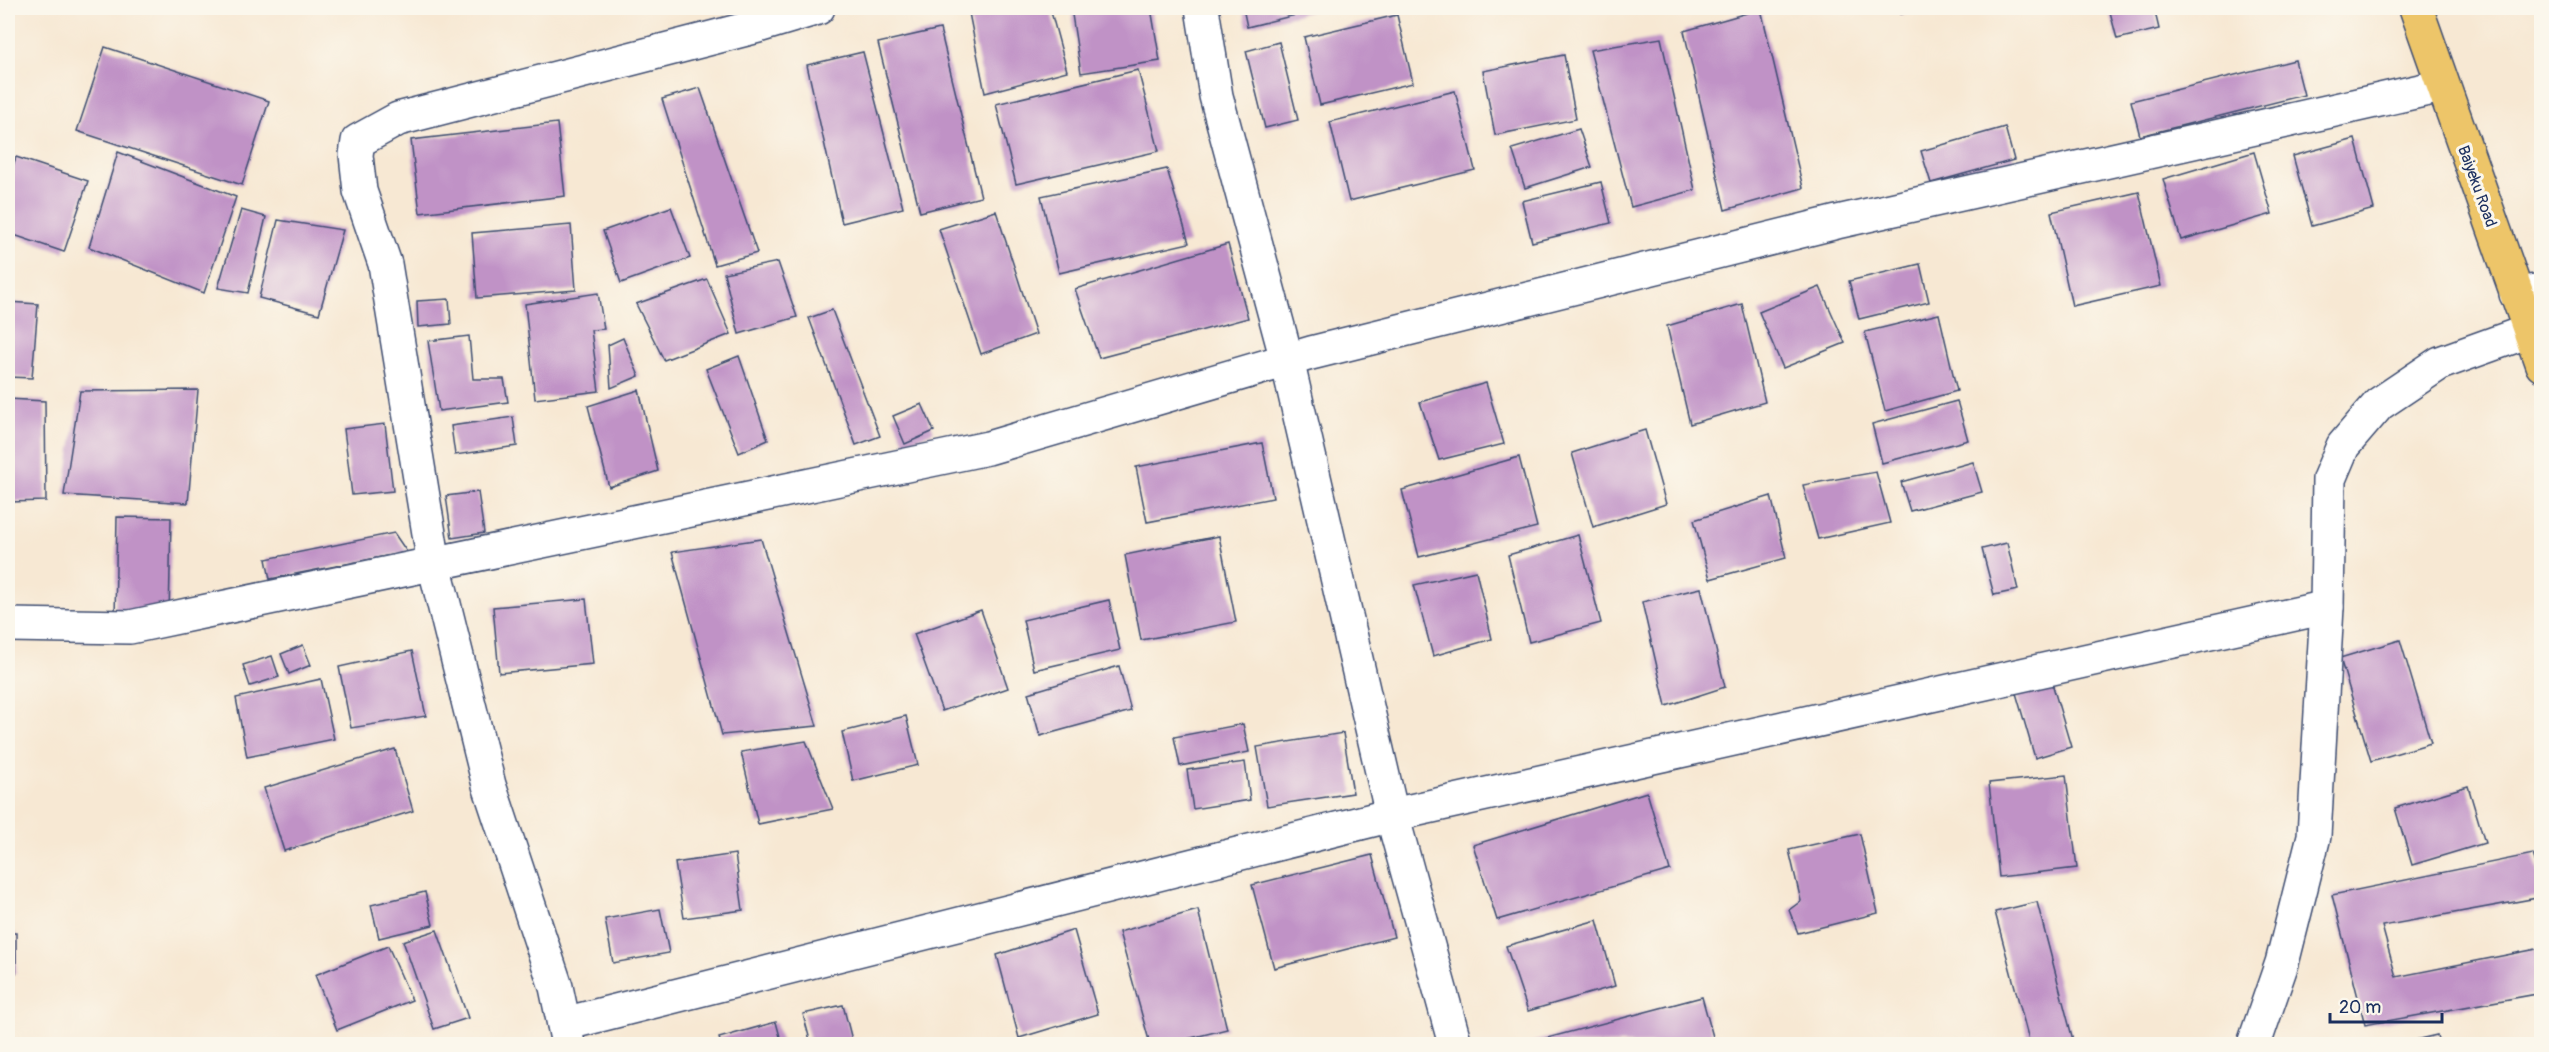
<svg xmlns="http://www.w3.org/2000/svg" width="2549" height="1052" font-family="Pangolin,sans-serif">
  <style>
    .building { fill: #c092c6 }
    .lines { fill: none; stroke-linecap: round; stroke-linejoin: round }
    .minor-casing { stroke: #3c4b70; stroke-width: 36 }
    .major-casing { stroke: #3c4b70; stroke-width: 36 }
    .minor { stroke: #fff; stroke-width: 33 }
    .major { stroke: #edc569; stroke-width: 33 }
    .labels { text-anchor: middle; stroke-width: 6; stroke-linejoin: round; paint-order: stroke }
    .street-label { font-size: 16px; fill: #1b2f5e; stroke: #fbf7ec }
  </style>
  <rect width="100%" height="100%" fill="#fbf7ec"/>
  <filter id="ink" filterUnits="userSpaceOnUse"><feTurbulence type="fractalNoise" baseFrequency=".0167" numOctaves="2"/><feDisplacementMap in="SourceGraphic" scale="12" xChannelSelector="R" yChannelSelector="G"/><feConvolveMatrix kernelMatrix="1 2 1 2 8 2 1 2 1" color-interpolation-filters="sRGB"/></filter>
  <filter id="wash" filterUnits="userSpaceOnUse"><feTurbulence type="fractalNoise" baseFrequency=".008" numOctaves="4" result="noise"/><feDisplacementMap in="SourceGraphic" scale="24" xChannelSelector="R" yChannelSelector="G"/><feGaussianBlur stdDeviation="1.35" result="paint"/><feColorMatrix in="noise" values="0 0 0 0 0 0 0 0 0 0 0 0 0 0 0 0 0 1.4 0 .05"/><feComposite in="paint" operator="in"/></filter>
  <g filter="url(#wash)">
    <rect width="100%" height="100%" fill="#f7e8d3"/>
    <g id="blocks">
      <g class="building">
        <path d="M968,8H1050L1067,71L985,93Z"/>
        <path d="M1071,8H1151L1160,61L1081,73Z"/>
        <path d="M1243,8H1324L1247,27Z"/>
        <path d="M1899,8H1926V9L1900,14Z"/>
        <path d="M2109,8H2154L2159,29L2117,39Z"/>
        <path d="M1761,9L1803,188L1725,210L1684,31Z"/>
        <path d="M1397,15L1413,83L1320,105L1304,37Z"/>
        <path d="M940,29L981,197L920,212L878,43Z"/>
        <path d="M1661,38L1695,190L1631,207L1590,50Z"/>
        <path d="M1279,42L1298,120L1265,128L1246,51Z"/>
        <path d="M105,47L269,101L242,185L77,131Z"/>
        <path d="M863,52L903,208L842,223L807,65Z"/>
        <path d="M1564,55L1576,119L1495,135L1483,71Z"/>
        <path d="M2295,60L2304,95L2140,136L2131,101Z"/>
        <path d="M1138,70L1159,151L1016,184L996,104Z"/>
        <path d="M700,88L757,253L715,265L662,99Z"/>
        <path d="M1455,91L1475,170L1349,201L1330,122Z"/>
        <path d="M557,123L565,196L420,213L411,140Z"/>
        <path d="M2005,127L2014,160L1931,183L1921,151Z"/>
        <path d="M1579,129L1592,167L1525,188L1512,149Z"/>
        <path d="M2355,139L2374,209L2312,226L2293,156Z"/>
        <path d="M118,152L236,197L204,293L89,247Z"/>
        <path d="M2254,152L2272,214L2181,240L2163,179Z"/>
        <path d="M16,157L88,181L64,252L8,233V181Z"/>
        <path d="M1167,169L1189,243L1059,273L1041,196Z"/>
        <path d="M1601,182L1611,223L1532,242L1522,201Z"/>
        <path d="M2139,192L2161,286L2072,306L2051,212Z"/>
        <path d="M671,207L690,258L621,283L603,231Z"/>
        <path d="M241,210L266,217L248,293L218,288Z"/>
        <path d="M996,211L1036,334L981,354L939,229Z"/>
        <path d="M278,220L343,230L319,314L259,298Z"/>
        <path d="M571,225L576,290L477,298L472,233Z"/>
        <path d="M1228,244L1248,318L1099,358L1075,289Z"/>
        <path d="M778,262L797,317L739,334L724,273Z"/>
        <path d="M1920,264L1929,302L1859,319L1849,281Z"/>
        <path d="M707,279L731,334L664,360L636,304Z"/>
        <path d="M1820,287L1845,343L1783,368L1759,312Z"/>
        <path d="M598,293L604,329L591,330L599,391L535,399L525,304Z"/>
        <path d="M449,299L451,324L418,327L417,301Z"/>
        <path d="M8,302L38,304L32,378L8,377Z"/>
        <path d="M1742,304L1765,402L1690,424L1667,326Z"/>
        <path d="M832,310L880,436L856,445L809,318Z"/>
        <path d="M1939,314L1957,391L1885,411L1865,332Z"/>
        <path d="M469,336L473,379H504L508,402L439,411L428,341Z"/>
        <path d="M623,338L639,376L611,388L608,345Z"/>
        <path d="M739,356L768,440L739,453L706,369Z"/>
        <path d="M1486,383L1504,444L1439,460L1420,402Z"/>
        <path d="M198,390L188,503L64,495L80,391Z"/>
        <path d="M639,390L658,471L609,487L588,406Z"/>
        <path d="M8,399L45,401L46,501L8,502Z"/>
        <path d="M1957,401L1968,440L1882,463L1872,424Z"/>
        <path d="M922,404L934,431L905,444L893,416Z"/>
        <path d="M513,417L517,446L455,455L451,426Z"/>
        <path d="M385,424L393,491L352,495L344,429Z"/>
        <path d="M1645,430L1666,504L1593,527L1572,453Z"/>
        <path d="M1262,443L1273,498L1147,522L1136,467Z"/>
        <path d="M1519,457L1537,527L1419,557L1402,490Z"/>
        <path d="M1973,462L1982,492L1910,511L1901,482Z"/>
        <path d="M1876,472L1890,523L1818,539L1803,485Z"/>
        <path d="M478,492L484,533L452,538L446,496Z"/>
        <path d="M1771,496L1786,558L1710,579L1694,520Z"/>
        <path d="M117,517L171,518L169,618L115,617Z"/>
        <path d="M394,533L407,552L270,579L266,559Z"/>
        <path d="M1578,535L1601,623L1529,642L1508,555Z"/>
        <path d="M1219,536L1236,622L1141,640L1125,555Z"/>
        <path d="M761,539L817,726L722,735L672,552Z"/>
        <path d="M2007,543L2018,590L1994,595L1982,549Z"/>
        <path d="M1476,571L1492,639L1433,656L1414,585Z"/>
        <path d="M1701,588L1725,687L1666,706L1642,602Z"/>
        <path d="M586,599L593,664L499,673L493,607Z"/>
        <path d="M1109,600L1120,650L1034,670L1023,620Z"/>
        <path d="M981,610L1008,688L942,711L914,634Z"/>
        <path d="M2400,640L2431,743L2371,761L2340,658Z"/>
        <path d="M303,645L311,665L289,674L281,654Z"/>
        <path d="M412,651L426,716L351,728L339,667Z"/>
        <path d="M272,656L279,677L250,686L243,665Z"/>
        <path d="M1119,666L1131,711L1040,736L1028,693Z"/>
        <path d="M321,679L334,739L247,757L236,698Z"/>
        <path d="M2052,683L2071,747L2035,758L2016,693Z"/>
        <path d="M906,716L918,765L853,781L842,732Z"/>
        <path d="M1243,724L1249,752L1180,766L1174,737Z"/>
        <path d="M1343,733L1353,793L1267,806L1257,747Z"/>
        <path d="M806,741L833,809L758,824L741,752Z"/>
        <path d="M395,749L413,811L284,851L264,788Z"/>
        <path d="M1245,762L1250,800L1193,809L1187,770Z"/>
        <path d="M2066,775L2077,868L1999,877L1989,783Z"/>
        <path d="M2468,786L2485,843L2412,865L2395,808Z"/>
        <path d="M1647,792L1670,870L1497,920L1473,845Z"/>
        <path d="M1860,834L1878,913L1798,933L1789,910L1801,901L1789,850Z"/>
        <path d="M735,854L743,910L684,918L675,863Z"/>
        <path d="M2533,854L2542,883V897L2382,926L2396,977L2542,948V993L2365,1025L2332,895Z"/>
        <path d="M1372,855L1394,937L1274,968L1252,885Z"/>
        <path d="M425,892L433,925L379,938L371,905Z"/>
        <path d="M2037,902L2074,1044H2030L1995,912Z"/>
        <path d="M660,909L669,953L613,963L605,919Z"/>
        <path d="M1198,910L1227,1029L1167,1044H1150L1119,932Z"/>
        <path d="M1597,920L1615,986L1528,1011L1506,946Z"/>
        <path d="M437,930L468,1018L434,1029L403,941Z"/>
        <path d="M1074,930L1098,1014L1019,1038L997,955Z"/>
        <path d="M8,933H16V973L8,972Z"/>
        <path d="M388,946L412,1000L337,1030L315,975Z"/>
        <path d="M1702,997L1715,1044H1532V1042Z"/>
        <path d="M843,1005L853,1044H811L803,1014Z"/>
        <path d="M776,1022L782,1044H721L719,1038Z"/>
        <path d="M2437,1035L2439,1044H2398Z"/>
      </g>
    </g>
  </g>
  <g filter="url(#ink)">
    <use href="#blocks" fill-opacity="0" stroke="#3c4b70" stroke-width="1.5"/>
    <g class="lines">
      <g class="minor-casing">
        <g id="minor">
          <path d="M1202,8L1216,96L1287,360L1392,815L1455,1044"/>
          <path d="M2516,294L2542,290"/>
          <path d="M8,625L130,627L988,448L1311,353L1837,222L2442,86"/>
          <path d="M564,1024L1392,815L2327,607"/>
          <path d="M568,1044L556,987L489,785L434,564L385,264L360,191L356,155L358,141L398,119L758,26L818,8"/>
          <path d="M2254,1044L2282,963L2314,836L2327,607L2329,479L2343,446L2379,404L2440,363L2529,331"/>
        </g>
      </g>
      <g class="major-casing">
        <path id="major" d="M2416,8L2542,365"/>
      </g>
      <use href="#minor" class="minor"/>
      <use href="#major" class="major"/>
    </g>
  </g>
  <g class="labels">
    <g class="street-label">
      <text transform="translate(2478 186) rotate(70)" y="6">Baiyeku Road</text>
    </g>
  </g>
  <rect width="2549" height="1052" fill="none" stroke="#fbf7ec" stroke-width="30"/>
  <path d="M2330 1013v9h112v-9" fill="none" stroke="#1b2f5e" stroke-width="3"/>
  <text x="2339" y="1013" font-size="18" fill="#1b2f5e" stroke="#fbf7ec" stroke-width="4.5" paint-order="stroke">20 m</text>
</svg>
